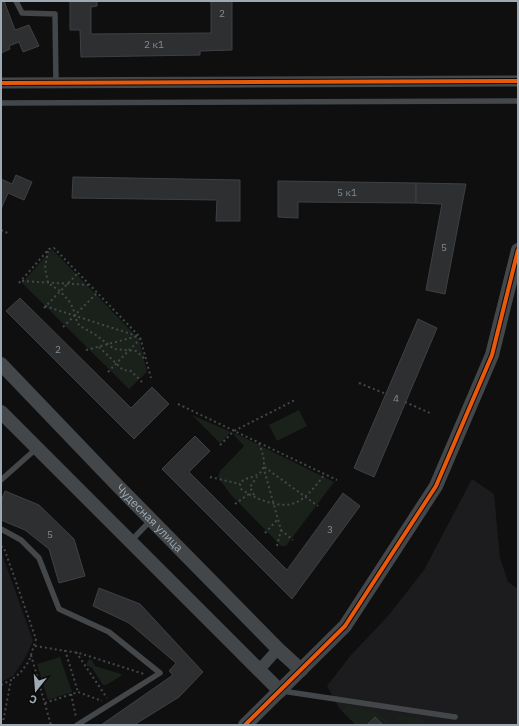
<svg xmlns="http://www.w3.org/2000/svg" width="519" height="726" font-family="'IBM Plex Sans',sans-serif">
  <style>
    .built { fill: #1c1c1e }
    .green { fill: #1a201a }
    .building { fill: #2e2f31; stroke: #3e4144 }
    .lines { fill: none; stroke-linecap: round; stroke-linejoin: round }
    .path { stroke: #44484b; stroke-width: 2; stroke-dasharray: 2 3; stroke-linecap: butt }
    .service { stroke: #444749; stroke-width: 5.5 }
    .minor { stroke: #444749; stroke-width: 11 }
    .tertiary { stroke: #444749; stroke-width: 14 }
    .cycleway-casing { stroke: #0a0a0b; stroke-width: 6 }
    .cycleway { stroke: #e8590c; stroke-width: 4 }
    .labels { text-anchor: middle; stroke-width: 4; stroke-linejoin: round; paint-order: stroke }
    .number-label { font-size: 10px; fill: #828b92 }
    .street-label { font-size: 12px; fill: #9eaab3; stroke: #0a0a0b }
  </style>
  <rect width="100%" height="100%" fill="#0f0f10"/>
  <g class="built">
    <path d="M472,479L494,494L500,558L508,582L518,589V725H356L339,708L327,686L351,655L388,616L424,570Z"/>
    <path d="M1,551L33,641L25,658L13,676L1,682Z"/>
  </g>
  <g class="green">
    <path d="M52,249L139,339L147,372L129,389L22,283Z"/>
    <path d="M299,410L307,426L277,441L269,425Z"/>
    <path d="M192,415L231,432L220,443Z"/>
    <path d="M235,433L334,482L286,546H281L231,495L218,477L220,471L244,446L234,435Z"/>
    <path d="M60,657L72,692L48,700L37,664Z"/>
    <path d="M89,659L92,660L95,666L121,674V676L106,685H103L92,668L86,665Z"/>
    <path d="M348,705L376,712L395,725H356L342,711Z"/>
    <path d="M392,714L420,718L423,720L426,725H404Z"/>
  </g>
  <g class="building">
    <path d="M1,1H4L15,30L29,25L39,46L23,52L19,42L9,46L10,49L1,53Z"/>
    <path d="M70,1H97V6L91,7V34L211,33V1H232V50L200,51V55L81,57L80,30H70Z"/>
    <path d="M16,175L32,182L24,200L8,193L1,209V179L12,184Z"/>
    <path d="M73,177L240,180V221H216L217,200L72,198Z"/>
    <path d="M278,181L416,183V203L298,202V218L278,217Z"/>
    <path d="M416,183L466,184L445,294L426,290L442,204L416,203Z"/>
    <path d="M20,298L131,408L152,387L169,404L134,439L6,311Z"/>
    <path d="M418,319L437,328L374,477L354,468Z"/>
    <path d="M195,436L210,451L189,472L287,570L343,493L360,506L292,599L162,469Z"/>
    <path d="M5,491L39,505L74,539L85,576L59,583L49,549L25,530L1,520V501Z"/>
    <path d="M99,588L140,604L203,672L179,697L134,725H101L173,675L169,671L176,663L129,623L93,606Z"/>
    <path d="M375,717L383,725H367Z"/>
  </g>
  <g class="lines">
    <g class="path">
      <path d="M1,230L10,234"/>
      <path d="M48,251L45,268L48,283L60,291L69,301L73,308L77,322L80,326L96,335L114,349L136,351L146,360"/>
      <path d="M22,281L90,285"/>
      <path d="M19,283L49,249L54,248L140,337L151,378"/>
      <path d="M45,306L137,336"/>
      <path d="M44,308L78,273"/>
      <path d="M63,327L97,293"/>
      <path d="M99,347L123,370L131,371L142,382"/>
      <path d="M86,350L138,336"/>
      <path d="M108,372L141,338"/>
      <path d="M359,383L386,394"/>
      <path d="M405,402L430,413"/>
      <path d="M178,404L337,480"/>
      <path d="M259,443C266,462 269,475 244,479L240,484L241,489C255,499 283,511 299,501C309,495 318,483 325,474"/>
      <path d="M220,445L234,431L295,400"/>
      <path d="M210,477L240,484"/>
      <path d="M254,495L250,487L257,477"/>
      <path d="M235,504L249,494"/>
      <path d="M281,530L293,540"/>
      <path d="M265,533L278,519"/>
      <path d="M1,546L4,548L36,639L29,661L20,673L11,680"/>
      <path d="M277,546L281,530L263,466L318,506"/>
      <path d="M35,646L79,653L144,674"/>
      <path d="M65,650L78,692"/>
      <path d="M76,652L107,698"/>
      <path d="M31,655L51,725"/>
      <path d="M1,685L11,680L3,722"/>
      <path d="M71,694L76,717"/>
      <path d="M45,703L78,692L102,701"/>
    </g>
    <g class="service">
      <path d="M16,1L22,13L55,14L56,83"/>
      <path d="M1,103L518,101"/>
      <path d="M1,480L37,448"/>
      <path d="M1,529L21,540L39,558L59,609L109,632L160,673L77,725"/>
      <path d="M131,541L151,520"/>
      <path d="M282,691L455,717"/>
    </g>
    <g class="minor">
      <path d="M1,83L518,81"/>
      <path d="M259,670L278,649"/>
    </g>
    <g class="tertiary">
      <path id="s1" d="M1,364L115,483L278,649L301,670"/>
      <path d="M1,412L280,691"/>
      <path d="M245,725L345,626L436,486L492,355L518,250"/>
    </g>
    <g class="cycleway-casing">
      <g id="cycleway">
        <path d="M1,83L518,81"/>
        <path d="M245,725L345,626L436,486L492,355L518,250"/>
      </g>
    </g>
    <use href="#cycleway" class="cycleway"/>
  </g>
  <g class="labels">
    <g class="number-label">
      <text x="222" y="17">2</text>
      <text x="154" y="48">2 к1</text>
      <text x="347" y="196">5 к1</text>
      <text x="444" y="251">5</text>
      <text x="58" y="353">2</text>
      <text x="396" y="402">4</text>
      <text x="330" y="533">3</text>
      <text x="50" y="538">5</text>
    </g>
    <g class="street-label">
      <text dy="4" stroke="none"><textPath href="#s1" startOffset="214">Чудесная улица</textPath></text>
    </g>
  </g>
  <rect width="519" height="726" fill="none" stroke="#9eaab3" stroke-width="4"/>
  <g transform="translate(36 690) rotate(197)" stroke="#0a0a0b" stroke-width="3" paint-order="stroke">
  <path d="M0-3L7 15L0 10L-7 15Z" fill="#9eaab3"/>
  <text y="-6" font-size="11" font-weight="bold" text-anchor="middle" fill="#9eaab3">С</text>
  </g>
</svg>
